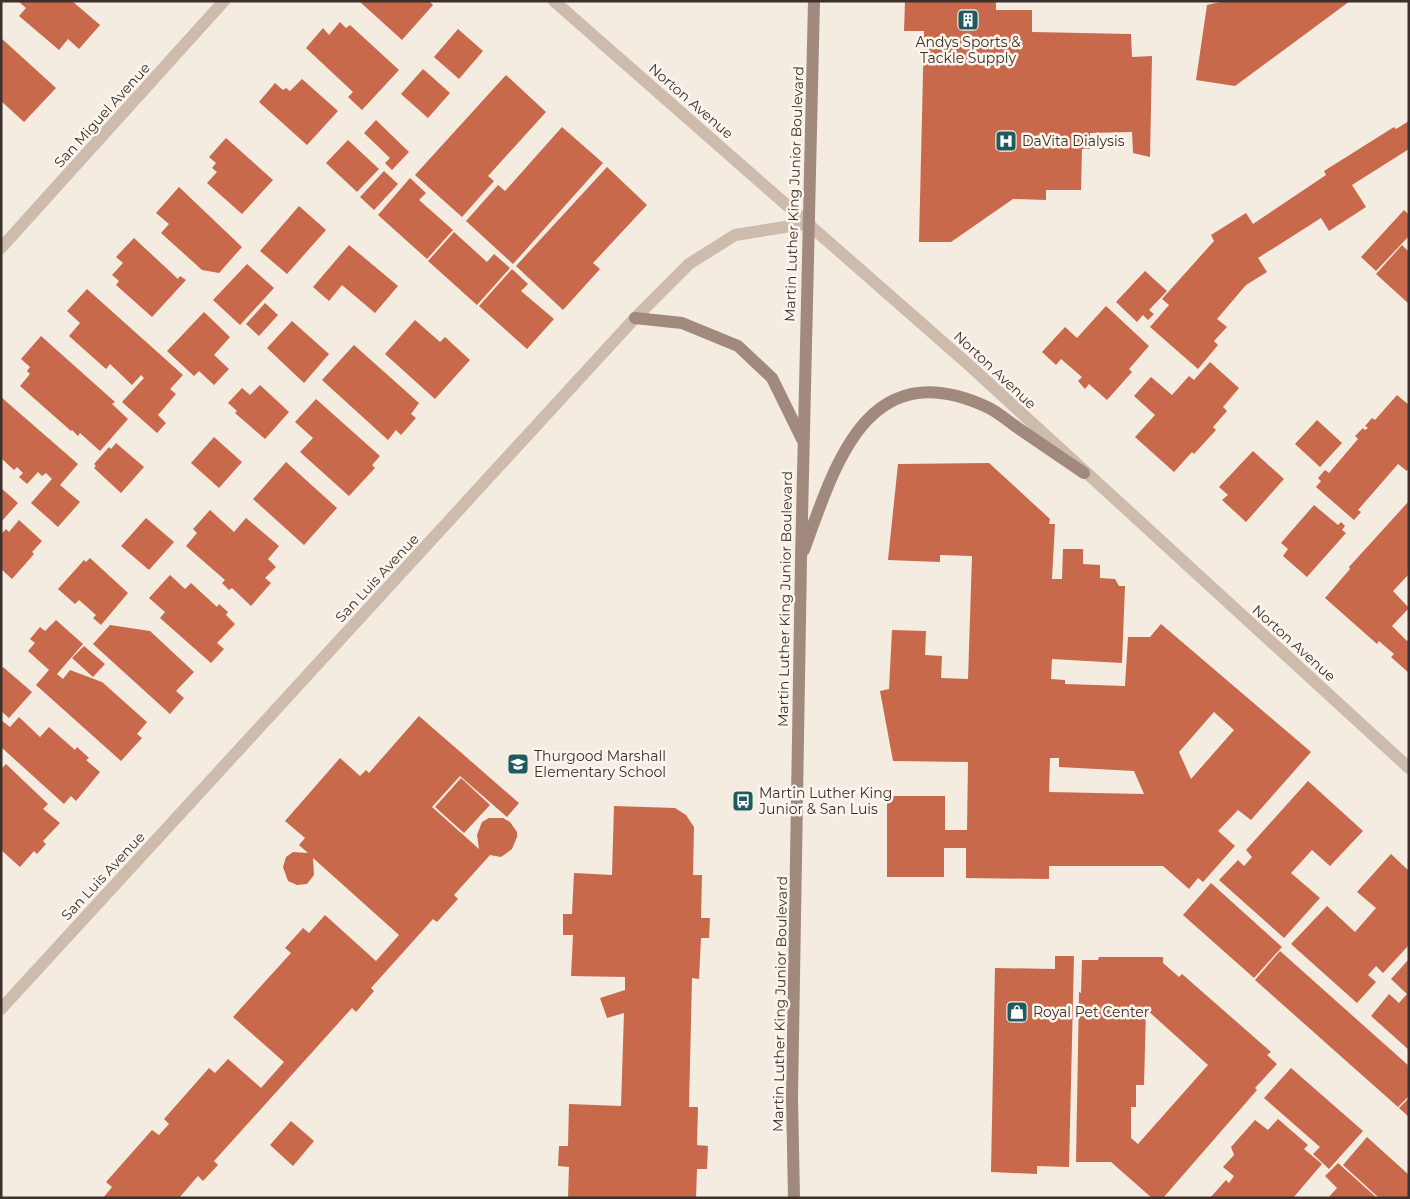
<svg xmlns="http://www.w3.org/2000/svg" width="1410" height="1199" font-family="Montserrat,sans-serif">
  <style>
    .building { fill: #c8694b; fill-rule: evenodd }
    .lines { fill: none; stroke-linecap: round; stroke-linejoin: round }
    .minor { stroke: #cdbbac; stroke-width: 12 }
    .tertiary { stroke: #cdbbac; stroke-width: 12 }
    .secondary { stroke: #a18a7d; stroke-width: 12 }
    .labels { text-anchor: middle; stroke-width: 5; stroke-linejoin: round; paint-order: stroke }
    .poi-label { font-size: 14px; fill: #3b302b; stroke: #fbf5ee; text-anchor: start }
    .street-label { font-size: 14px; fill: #3b302b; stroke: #fbf5ee }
  </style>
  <rect width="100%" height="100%" fill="#f4ebe1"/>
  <g class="building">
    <path d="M18,1H72L100,25L79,49L68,39L59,50L19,16L26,8Z"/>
    <path d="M359,1H429L433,5L402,40Z"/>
    <path d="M905,1H996V10H1032V32L1131,34L1132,57L1152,56L1150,157L1133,153L1132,132L1090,133V149H1082L1081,190H1046V200L1013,199L951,242H919L924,31H904Z"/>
    <path d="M1225,1H1350L1235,86L1196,80L1207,5Z"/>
    <path d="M340,22L346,28L350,25L399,70L362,110L348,97L353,92L306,48L323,28L329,35Z"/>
    <path d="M458,29L483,51L459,79L434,57Z"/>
    <path d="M1,38L56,88L24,122L1,101Z"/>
    <path d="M423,69L450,93L428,118L401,94Z"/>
    <path d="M506,75L546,112L488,176L494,181L462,217L415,175Z"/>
    <path d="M302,79L338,111L307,145L259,102L275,83L283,90L286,88L290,91Z"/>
    <path d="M376,120L409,152L392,170L385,163L390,158L364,133Z"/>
    <path d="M1409,121V149L1352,185L1366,207L1329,231L1321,218L1258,258L1267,272L1246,285L1217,319L1227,327L1214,341L1218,345L1198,369L1150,327L1169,305L1162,299L1214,241L1211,235L1246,213L1253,224L1326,175L1324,171L1394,127L1396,129Z"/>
    <path d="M562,127L603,163L513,264L466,221L498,185L505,191Z"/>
    <path d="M226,138L273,180L242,214L207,183L217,172L212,168L216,163L209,157Z"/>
    <path d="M348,140L379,169L357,192L326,163Z"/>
    <path d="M607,167L647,205L593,263L600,269L563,310L516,266Z"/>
    <path d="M384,171L398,184L374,210L360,197Z"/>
    <path d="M410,178L426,193L419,200L453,230L427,259L378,215Z"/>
    <path d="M179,187L242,247L219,273L202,270L161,233L169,224L156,213Z"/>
    <path d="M299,206L326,230L287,274L260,251Z"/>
    <path d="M1404,210L1409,215V236L1376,271L1361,257Z"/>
    <path d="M454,232L487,262L494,254L510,268L477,305L428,261Z"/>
    <path d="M134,238L178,279L180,276L186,280L152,317L116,285L119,281L112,275L123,263L116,257Z"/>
    <path d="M349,245L398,286L375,313L342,285L329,301L313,287Z"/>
    <path d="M1402,245L1409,252V304L1376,274Z"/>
    <path d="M247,264L274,288L240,325L213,300Z"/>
    <path d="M512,269L528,284L521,291L554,319L527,349L479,306Z"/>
    <path d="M1145,271L1167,291L1149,310L1154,314L1148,320L1143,315L1137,322L1116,302Z"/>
    <path d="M87,289L183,375L170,389L176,394L158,415L166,423L157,433L122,402L144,378L141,375L132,385L110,364L106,369L69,336L80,323L67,311Z"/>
    <path d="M265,303L278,315L259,336L246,324Z"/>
    <path d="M1106,306L1149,346L1129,369L1132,372L1107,400L1089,384L1085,389L1078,381L1082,377L1061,359L1056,365L1042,352L1065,327L1077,338Z"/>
    <path d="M204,312L230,337L214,355L229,369L214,385L199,371L194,376L167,351Z"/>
    <path d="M415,320L440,342L445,337L470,360L435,399L385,354Z"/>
    <path d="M292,321L329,354L304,383L267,348Z"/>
    <path d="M41,336L115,402L112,404L128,419L100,451L80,433L78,436L72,430L71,431L20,386L30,374L27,371L30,367L21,359Z"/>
    <path d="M354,345L419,403L411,414L416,418L401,435L396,430L388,440L322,380Z"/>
    <path d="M1210,362L1239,388L1223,407L1227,411L1213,427L1216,430L1194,454L1192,452L1174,472L1135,437L1155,415L1134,396L1151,377L1172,395L1189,376L1194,380Z"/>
    <path d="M260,385L289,412L265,439L235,413L237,411L228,403L242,388L250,395Z"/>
    <path d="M1397,395L1409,405V468L1407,471L1398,464L1358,510L1361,512L1354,520L1316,487L1321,481L1318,478L1325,470L1329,473L1358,439L1355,436L1363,428L1365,430L1368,428L1365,426L1372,418L1375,420Z"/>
    <path d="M1,397L78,464L60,485L80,502L58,527L31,503L52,479L46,473L42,476L38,472L27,484L19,477L23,473L17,467L14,470L1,458Z"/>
    <path d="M316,399L380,456L372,465L375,468L349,496L300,452L313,438L295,422Z"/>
    <path d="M1317,420L1342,443L1320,467L1295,444Z"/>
    <path d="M214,437L242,462L219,488L191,463Z"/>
    <path d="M116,443L144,467L121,493L94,468L96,466L94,464L109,447L111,449Z"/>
    <path d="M1253,451L1284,479L1246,522L1222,500L1228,495L1219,487Z"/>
    <path d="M286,462L337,508L304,545L253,499Z"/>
    <path d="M989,463L1050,519L1049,524H1055L1052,579H1062L1063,549H1083V564L1100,565V578L1115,579L1119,586H1125L1122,663L1052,659L1051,679L1065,680V684L1125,686L1128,637H1150L1161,624L1311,752L1251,820L1238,810L1218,831L1235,846L1203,882L1198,878L1189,889L1163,866H1049V879L966,878V848H944V877H887V796H945V830H967L968,762L893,761L880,691L889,689L892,630L926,631L925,655L942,656L941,678L968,679L972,556L940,555V562L888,560L898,464ZM1214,712L1234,730L1191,779L1179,752ZM1050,758H1059V767L1134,771L1144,794L1049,792Z"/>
    <path d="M1,488L18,503L1,522Z"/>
    <path d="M1409,501V574L1393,591L1409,608L1392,626L1407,641L1409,639V673L1391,657L1394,654L1379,641L1377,644L1325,598L1350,569L1349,567Z"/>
    <path d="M1314,505L1338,525L1341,522L1345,526L1342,530L1346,533L1307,577L1283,556L1288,549L1281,543Z"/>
    <path d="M210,510L234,532L246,518L279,546L268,559L276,567L265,578L271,583L251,606L232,588L229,590L222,583L225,580L186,546L197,533L193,529Z"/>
    <path d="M146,518L174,542L149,570L121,546Z"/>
    <path d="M19,520L42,541L32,552L34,554L12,579L1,569V534L6,529L9,532Z"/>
    <path d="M90,558L128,593L101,625L93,618L96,615L79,600L75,604L58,589L84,560L86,562Z"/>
    <path d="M170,575L185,589L191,583L217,607L219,604L228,612L226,615L235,624L217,643L224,649L211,663L160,618L165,612L149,598Z"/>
    <path d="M56,620L83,644L57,674L63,679L70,670L102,682L147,722L137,734L142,738L121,761L36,685L49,670L28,651L35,643L30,639L40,627L45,631Z"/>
    <path d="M110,625L150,631L194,672L176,691L184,698L170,714L93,644Z"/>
    <path d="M84,646L105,664L93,677L72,658Z"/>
    <path d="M3,667L32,692L9,718L1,711V669Z"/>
    <path d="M419,716L519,803L507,817L460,776L432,807L479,849L477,835L482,822L489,818H503L510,822L517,832V837L512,849L501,857L490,855L454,895L458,899L437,922L433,919L371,988L374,991L356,1012L352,1008L214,1161L218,1165L203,1181L198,1176L179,1198H103L112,1187L106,1182L152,1130L159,1135L169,1124L164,1119L209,1068L215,1073L228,1059L261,1088L284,1062L233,1017L291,953L285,948L303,928L309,933L325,915L376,961L399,935L313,858L314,875L307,884L297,885L288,881L283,867L286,857L293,852L308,853L299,845L305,838L285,821L340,758L360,776L366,770L369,773Z"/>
    <path d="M19,717L40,737L49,727L75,750L77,747L89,758L86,760L100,772L76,801L71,796L64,804L1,747V720L10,727Z"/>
    <path d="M6,764L48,804L43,809L60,823L43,841L46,844L37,854L34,851L20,867L1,850V769Z"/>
    <path d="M461,778L490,805L464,833L435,807Z"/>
    <path d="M1308,781L1363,831L1330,866L1312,850L1291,873L1320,898L1284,938L1219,880L1238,860L1244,866L1252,857L1246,850Z"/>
    <path d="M614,806L675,808L686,815L694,827L693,875H702L701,918H710L709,938H701L699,979L692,978L689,1107H698L697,1145L708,1146L707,1169H697L696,1198H568L569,1167L558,1166L559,1146H568L569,1104L621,1106L624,1013L607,1018L600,998L625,990V977L571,976L573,935H563V914H572L574,873L612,875Z"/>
    <path d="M1391,854L1409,871V945L1383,973L1376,966L1368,975L1376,982L1357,1003L1291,944L1327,906L1355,932L1376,908L1357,892Z"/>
    <path d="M1211,883L1282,947L1254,978L1183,915Z"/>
    <path d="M1280,951L1409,1066V1096L1398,1107L1255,980Z"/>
    <path d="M1055,956H1074L1069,1167L1037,1166V1174L991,1172L995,968L1055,969Z"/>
    <path d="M1099,957H1163V963L1179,977L1182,974L1271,1052L1267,1055L1277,1064L1255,1088L1257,1090L1163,1198H1152L1111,1162H1076L1079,992L1081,993L1082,960H1098ZM1146,1009L1208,1065L1138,1144L1131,1138V1107H1136V1085H1144Z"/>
    <path d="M1409,959V1050L1371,1016L1389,994L1399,1003L1407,994L1391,979Z"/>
    <path d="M1291,1068L1363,1131L1329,1169L1313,1154L1320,1147L1264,1098Z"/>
    <path d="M1409,1098V1117L1399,1108Z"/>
    <path d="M1278,1119L1308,1145L1304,1149L1322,1164L1293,1198H1210L1226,1180L1229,1183L1234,1176L1223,1167L1234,1155L1231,1147L1255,1120L1268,1130Z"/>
    <path d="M291,1121L314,1141L293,1166L270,1145Z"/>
    <path d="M1367,1137L1409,1175V1198H1379L1343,1165Z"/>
    <path d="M1338,1163L1377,1198H1328L1337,1188L1325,1176Z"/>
  </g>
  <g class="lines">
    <path class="minor" d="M1,248L224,1"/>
    <g class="tertiary">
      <path d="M554,1L969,365L1409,768"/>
      <path d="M1,1009L635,318L689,264L735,235L809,223"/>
    </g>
    <g class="secondary">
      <path d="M635,318L682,323L738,346L772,378L802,439"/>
      <path d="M804,550C836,462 868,352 987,407C998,412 1008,421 1018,428C1040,443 1062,458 1084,473"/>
      <path d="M794,1198L792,1097L801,560L814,1"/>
    </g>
  </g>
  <defs>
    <g id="building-square" transform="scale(1.125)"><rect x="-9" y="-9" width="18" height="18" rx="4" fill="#1f5a5e" stroke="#fbf5ee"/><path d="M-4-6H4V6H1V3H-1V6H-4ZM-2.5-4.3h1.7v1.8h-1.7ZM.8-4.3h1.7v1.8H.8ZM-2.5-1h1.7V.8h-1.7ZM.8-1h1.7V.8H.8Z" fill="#fff"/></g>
    <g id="hospital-square" transform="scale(1.125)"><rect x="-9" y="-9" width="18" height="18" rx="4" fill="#1f5a5e" stroke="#fbf5ee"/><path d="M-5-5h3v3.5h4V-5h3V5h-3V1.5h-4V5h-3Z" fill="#fff"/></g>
    <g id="school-square" transform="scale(1.125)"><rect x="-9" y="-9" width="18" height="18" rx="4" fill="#1f5a5e" stroke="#fbf5ee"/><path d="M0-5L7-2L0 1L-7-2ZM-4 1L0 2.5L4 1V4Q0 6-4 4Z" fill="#fff"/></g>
    <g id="bus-square" transform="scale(1.125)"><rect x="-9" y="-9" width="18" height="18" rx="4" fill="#1f5a5e" stroke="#fbf5ee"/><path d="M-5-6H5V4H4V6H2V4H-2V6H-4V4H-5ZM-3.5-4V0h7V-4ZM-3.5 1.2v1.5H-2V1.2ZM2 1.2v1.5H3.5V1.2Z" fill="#fff"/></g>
    <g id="shop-square" transform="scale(1.125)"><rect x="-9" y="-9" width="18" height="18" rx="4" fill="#1f5a5e" stroke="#fbf5ee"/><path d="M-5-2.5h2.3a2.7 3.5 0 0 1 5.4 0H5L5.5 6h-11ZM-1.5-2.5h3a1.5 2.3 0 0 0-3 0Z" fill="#fff"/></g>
  </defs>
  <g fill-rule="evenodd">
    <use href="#building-square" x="968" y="20"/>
    <use href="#hospital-square" x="1006" y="141"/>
    <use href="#school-square" x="518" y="764"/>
    <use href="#bus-square" x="743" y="801"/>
    <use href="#shop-square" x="1017" y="1012"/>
  </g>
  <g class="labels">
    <g class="poi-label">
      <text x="968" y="47" text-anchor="middle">Andys Sports &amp;<tspan x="968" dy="16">Tackle Supply</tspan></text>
      <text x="1022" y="146">DaVita Dialysis</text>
      <text x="534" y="761">Thurgood Marshall<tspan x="534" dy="16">Elementary School</tspan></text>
      <text x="759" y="798">Martin Luther King<tspan x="759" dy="16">Junior &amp; San Luis</tspan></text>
      <text x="1033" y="1017">Royal Pet Center</text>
    </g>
    <g class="street-label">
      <text transform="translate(691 101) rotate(41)" y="5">Norton Avenue</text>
      <text transform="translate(102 115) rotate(-48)" y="5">San Miguel Avenue</text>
      <text transform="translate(794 194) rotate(-88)" y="5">Martin Luther King Junior Boulevard</text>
      <text transform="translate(995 370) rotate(43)" y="5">Norton Avenue</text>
      <text transform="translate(377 578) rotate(-47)" y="5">San Luis Avenue</text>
      <text transform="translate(785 599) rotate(-89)" y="5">Martin Luther King Junior Boulevard</text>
      <text transform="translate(1294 643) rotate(42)" y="5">Norton Avenue</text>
      <text transform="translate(103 876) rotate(-47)" y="5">San Luis Avenue</text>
      <text transform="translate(780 1004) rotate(-89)" y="5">Martin Luther King Junior Boulevard</text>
    </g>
  </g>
  <rect width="1410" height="1199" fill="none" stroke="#3b302b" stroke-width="5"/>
</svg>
